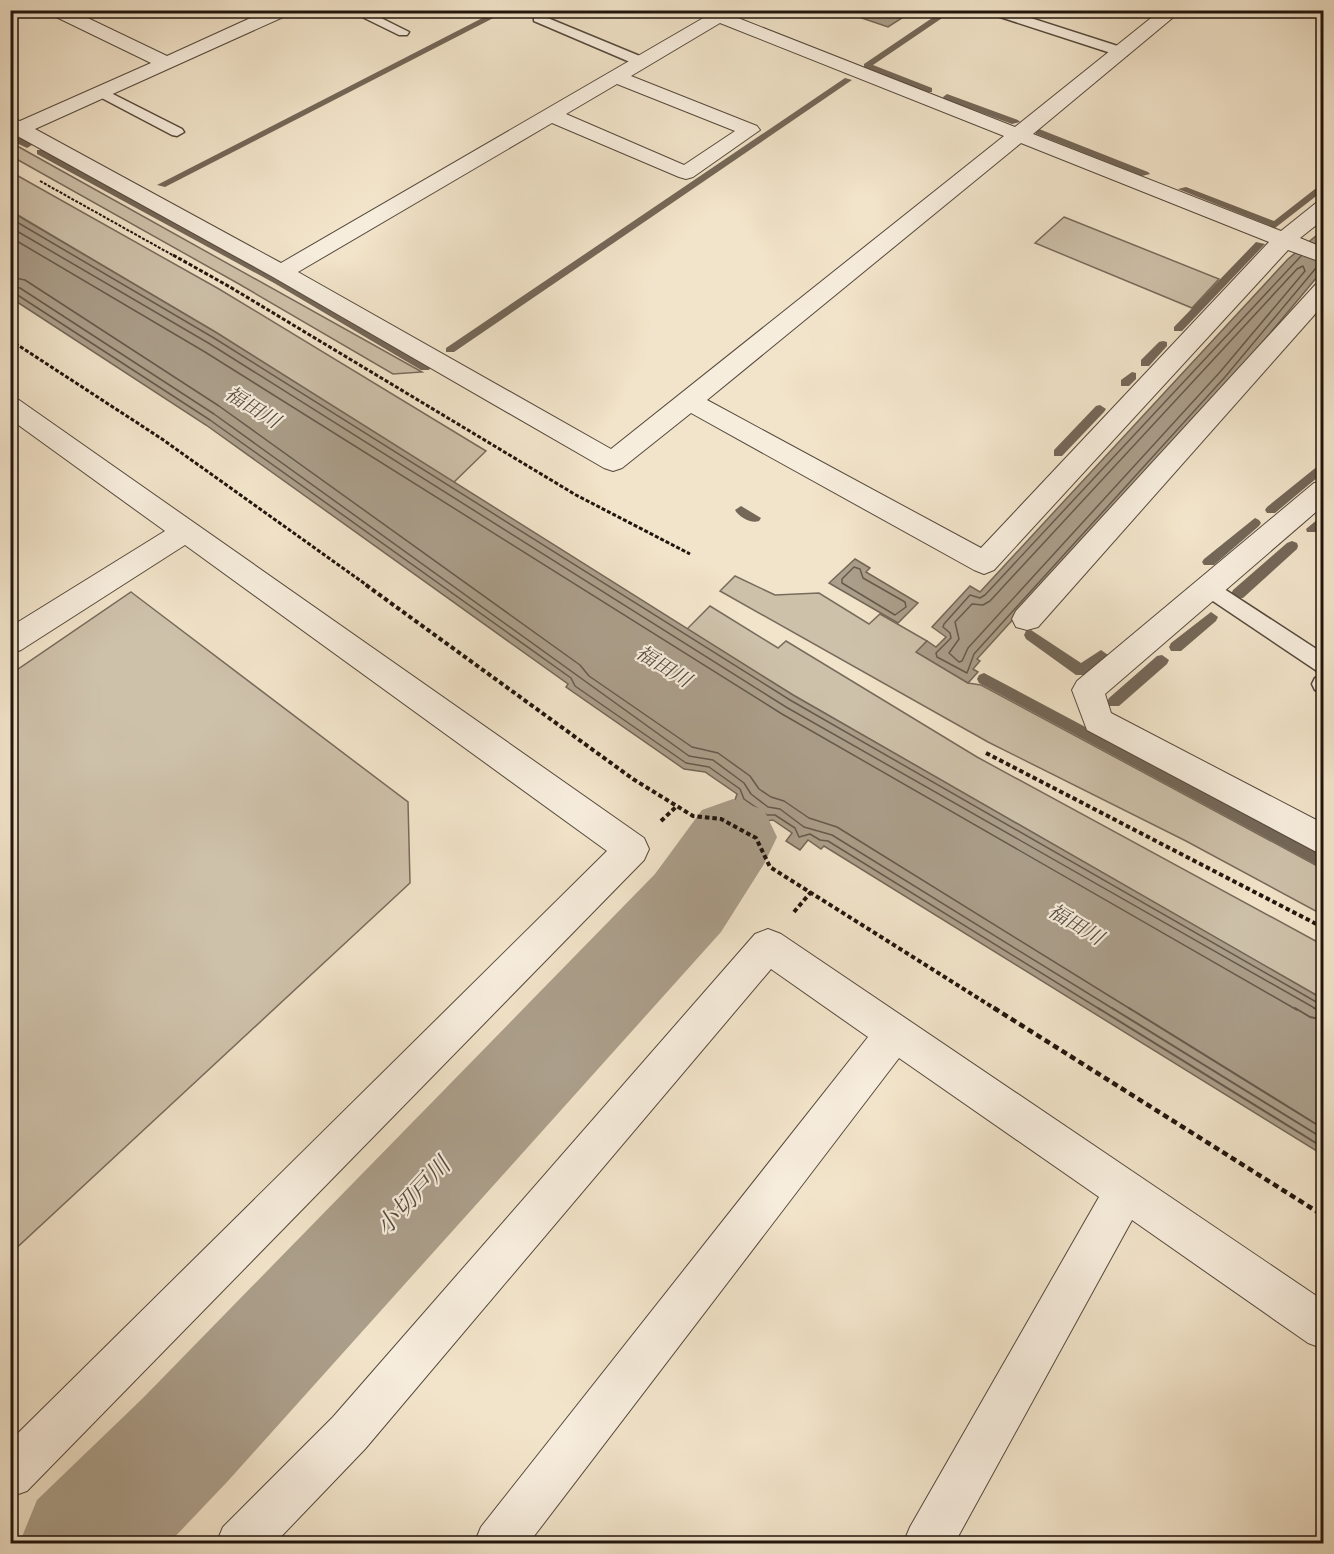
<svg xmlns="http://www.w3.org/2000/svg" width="1334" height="1554" font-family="'IM FELL English','Noto Serif JP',serif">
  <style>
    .green { fill: #cec1aa; stroke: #786b5c; stroke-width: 1.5 }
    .water { fill: #ab9e8a; stroke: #746758; stroke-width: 1.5 }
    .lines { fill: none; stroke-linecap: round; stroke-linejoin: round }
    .shore-far1 { stroke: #665a4c; stroke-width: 1.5 }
    .shore { stroke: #665a4c; stroke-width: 2 }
    .stream { fill: #746758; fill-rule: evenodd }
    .river { fill: #ab9e8a; fill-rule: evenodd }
    .service-casing { stroke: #55493c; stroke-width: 3 }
    .minor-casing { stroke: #55493c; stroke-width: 2 }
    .path-far3 { stroke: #21150d; stroke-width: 2; stroke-dasharray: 3 1.5; stroke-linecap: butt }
    .path-far2 { stroke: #21150d; stroke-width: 3; stroke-dasharray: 4 2; stroke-linecap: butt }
    .path-far1 { stroke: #21150d; stroke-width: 4; stroke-dasharray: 4.5 3; stroke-linecap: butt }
    .path { stroke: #21150d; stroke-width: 4.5; stroke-dasharray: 6 4; stroke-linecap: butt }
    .service { fill: #f7eddd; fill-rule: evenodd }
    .minor { fill: #f7eddd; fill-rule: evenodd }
    .labels { text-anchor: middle; stroke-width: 4.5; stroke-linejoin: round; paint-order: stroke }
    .water-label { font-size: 20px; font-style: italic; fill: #584c3f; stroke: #f7eddd }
    .near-water-label { font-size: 24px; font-style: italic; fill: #584c3f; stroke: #f7eddd }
  </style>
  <rect width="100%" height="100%" fill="#f2e4ca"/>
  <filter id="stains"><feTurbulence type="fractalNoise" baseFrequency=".00333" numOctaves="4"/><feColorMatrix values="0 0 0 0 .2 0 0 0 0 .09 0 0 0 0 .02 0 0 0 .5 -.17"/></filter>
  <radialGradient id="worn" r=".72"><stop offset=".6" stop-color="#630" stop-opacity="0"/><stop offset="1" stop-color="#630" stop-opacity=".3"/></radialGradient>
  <g class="green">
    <path d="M10,142L422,372L393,374L239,284L11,156Z"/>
    <path d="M11,172L219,289L486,451L453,483L217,333L11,211Z"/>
    <path d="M1064,217L1219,279L1192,308L1035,243Z"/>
    <path d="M735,576L775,595L819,593L869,624L880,614L927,641L917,652L968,683L981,685L1323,869V915L1186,841L988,742L720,591Z"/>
    <path d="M131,592L408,802L410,883L11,1253V674Z"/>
    <path d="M710,606L778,648L786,641L977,757L1323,945V999L793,695L687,629Z"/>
  </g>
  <g class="water">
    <path d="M841,11H913L888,27Z"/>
    <path d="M10,211L217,333L793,695L1323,999V1155L824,846L821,849L808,840L800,850L786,841L792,833L773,820L766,821L735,800L737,794L705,772L684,769L566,687L568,684L206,425L11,298Z"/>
    <path d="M1323,230V270L1230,381L977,659L980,661L973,669L978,672L968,683L916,652L927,641L936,647L946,637L932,627L970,586L980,592L1288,259Z"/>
    <path d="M855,559L870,568L866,572L918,603L898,623L829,583Z"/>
  </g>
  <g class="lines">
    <g class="shore-far1">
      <path d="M10,218L214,338L790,700L1318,1003H1324"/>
      <path d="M10,227L210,344L786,707L1318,1010"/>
      <path d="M10,237L205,352L782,714L1297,1010"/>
      <path d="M1301,256L985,595L980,598L970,595L944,624L943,627L950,633L951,638L936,653L937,657L967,673L974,654L1225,377L1316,268L1324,266"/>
      <path d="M1303,266L1305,271L1220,372L968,648L962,661L959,662L949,653L959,639L955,622L972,604L983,605L990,601L1297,269Z"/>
      <path d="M10,277L25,280L219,406L580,665L589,676L692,747L718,753L750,776L759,789L771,797L784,801L809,818L837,827L1132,1010"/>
      <path d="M10,286L20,288L214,414L689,756L713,760L744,783L751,794L768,807L780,809L804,827L832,835L1115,1010"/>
      <path d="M10,293L16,294L210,420L571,678L575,686L686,763L709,767L740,789L744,799L767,815H775L795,828L799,837L810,834L820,840L828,841L1101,1010"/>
      <path d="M854,567L860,569L863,578L905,602L906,607L895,615L842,583V579Z"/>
    </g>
    <g class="shore">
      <path d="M1098,1008L1324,1148"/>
      <path d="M1112,1008L1324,1139"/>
      <path d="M1129,1008L1324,1129"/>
      <path d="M1295,1008L1310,1017L1324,1020"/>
      <path d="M1314,1008L1324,1011"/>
    </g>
    <g class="stream">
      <path d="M24,10H37L10,21V16Z"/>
      <path d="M498,10H509L165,187L157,185Z"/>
      <path d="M944,10H954L873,65L932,88V92H926L864,68V64Z"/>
      <path d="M845,78L852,80L454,352H446V348Z"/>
      <path d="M947,94L1018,120L1020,122L1012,124L944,99L943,97Z"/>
      <path d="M1039,129L1148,172L1150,174L1142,176L1036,134V130Z"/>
      <path d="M10,133L30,143L32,145L27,148L10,140Z"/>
      <path d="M37,150H43L282,279L431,367L429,370H421L274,283L37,154Z"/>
      <path d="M1324,182V190L1275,228L1178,189L1186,187L1274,221Z"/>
      <path d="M1256,242L1265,244L1182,331H1174V327Z"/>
      <path d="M1163,341L1167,342V346L1149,366H1141V360L1159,342Z"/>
      <path d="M1132,372L1136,373V379L1129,386H1121V380Z"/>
      <path d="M1100,405L1106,409L1104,412L1062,456H1054V450L1096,406Z"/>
      <path d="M1324,461V472L1275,513H1267L1265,510L1267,507Z"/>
      <path d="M741,506L761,518L759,521C751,524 739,517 735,510Z"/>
      <path d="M1324,514V526L1317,532H1307L1306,529Z"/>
      <path d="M1255,518L1259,520L1261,523L1259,526L1214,565H1204L1202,562L1204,559Z"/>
      <path d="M1292,541L1297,543L1298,546L1297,549L1243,598H1233L1231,594L1233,590L1287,543Z"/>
      <path d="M1211,612L1218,617L1216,621L1181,651H1171L1169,647L1171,643Z"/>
      <path d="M1031,630L1081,663L1101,650L1108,655L1086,675H1076L1026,639L1024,635L1026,631Z"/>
      <path d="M1162,655L1169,660L1167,664L1119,706H1109L1107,702L1109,698L1157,656Z"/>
      <path d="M984,673L1324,854V869L979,683L977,679L979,675Z"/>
    </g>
    <path class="river" d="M733,799L764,810L777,837L764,864L721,932L227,1482L168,1544H19L37,1500L143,1398L655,874L702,810Z"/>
    <g class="service-casing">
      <g id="service">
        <path d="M348,10H365L409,32L407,35H399Z"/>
        <path d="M997,10H1006L1127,49L1128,52L1127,55H1117L997,16Z"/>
        <path d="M538,14L647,59L648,62L647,65H637L534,21V15Z"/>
        <path d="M101,88L182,129L184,132L177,136L172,135L96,95L94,92L96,89Z"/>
        <path d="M1208,581L1215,583L1324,654V673L1317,671L1201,593L1198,588L1201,583Z"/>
        <path d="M1324,676V692H1323L1315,690L1312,684L1315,678Z"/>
      </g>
    </g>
    <g class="minor-casing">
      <g id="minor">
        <path d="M47,10H71L167,56L268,10H293L290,14L35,129L281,263L705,17L693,10H739L733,16L1015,127L1161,10H1182L1033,134L1281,231L1316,203L1324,202V219L1300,238L1324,248V263L1288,250L994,570L984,574L974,570L691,413L622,468L613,471L604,468L273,277L12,133L10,118L20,121L151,63L50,14ZM720,23L1004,136L611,449L298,272L552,123L679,177L686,179L693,177L760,130L757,126L631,76ZM617,84L735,131L684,165L566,114ZM1021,143L1269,242L981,548L707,400Z"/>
        <path d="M1324,282V304L1038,627L1027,630L1016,627L1012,619L1016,611L1316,284Z"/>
        <path d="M10,398L19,400L644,838L649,849L644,860L27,1491L10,1497V1441L607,851L185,545L21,650L10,654V627L165,531L10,419Z"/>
        <path d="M1324,481V505L1105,694L1111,713L1324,824V856L1087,730L1072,690L1077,681L1314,483Z"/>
        <path d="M768,929L781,934L1324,1301V1349L1308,1343L1132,1220L954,1544H903L910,1527L1099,1197L899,1058L528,1544H474L481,1527L868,1037L771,969L365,1449L274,1544H216L223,1527L333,1417L755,934Z"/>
      </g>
    </g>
    <path class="path-far3" d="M40,181L176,257"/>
    <g class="path-far2">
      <path d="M173,255L230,287L576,495L690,554"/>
      <path d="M10,340L162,439L368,586"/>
    </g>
    <g class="path-far1">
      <path d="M366,585L633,779L693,816L721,819L756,838L770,867L997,1010"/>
      <path d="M986,753L1324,928"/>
      <path d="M661,821L677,806"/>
      <path d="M794,912L811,892"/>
    </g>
    <path class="path" d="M994,1008L1324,1216"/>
    <use href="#service" class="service"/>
    <use href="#minor" class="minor"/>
  </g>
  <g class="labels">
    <g class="water-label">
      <text transform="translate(253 407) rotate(32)" y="7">福田川</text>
      <text transform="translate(664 666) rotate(32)" y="7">福田川</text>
      <text transform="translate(1076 924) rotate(31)" y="7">福田川</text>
    </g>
    <g class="near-water-label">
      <text transform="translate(413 1196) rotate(-47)" y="8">小切戸川</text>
    </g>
  </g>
  <rect width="1334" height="1554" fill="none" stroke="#f2e4ca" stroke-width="36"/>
  <rect x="12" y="12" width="1310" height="1530" fill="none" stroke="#21150d" stroke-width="3"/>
  <rect x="18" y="18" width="1298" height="1518" fill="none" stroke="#21150d" stroke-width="1.5"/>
  <rect width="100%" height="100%" filter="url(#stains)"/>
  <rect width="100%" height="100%" fill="url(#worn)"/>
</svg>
